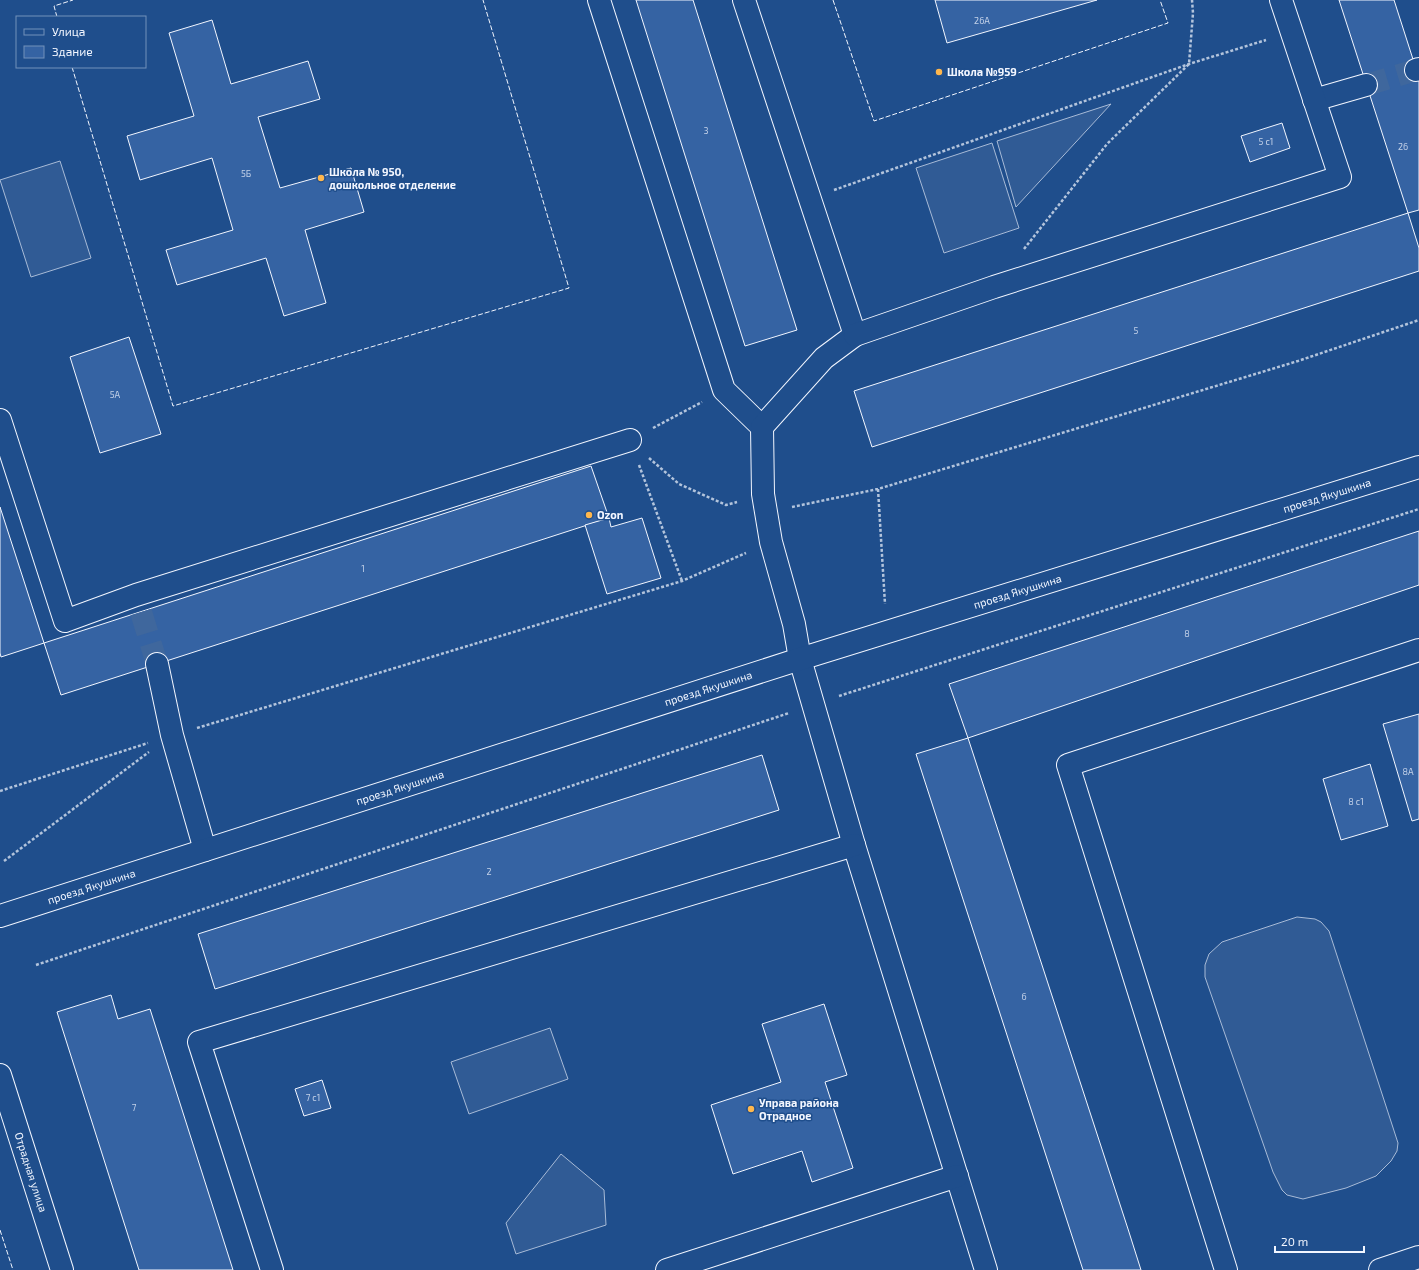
<svg xmlns="http://www.w3.org/2000/svg" width="1419" height="1270" font-family="'Exo 2',sans-serif">
  <style>
    .built { fill: #305b95; stroke: #a8bbd7 }
    .building { fill: #3563a3; stroke: #f2f6ff }
    .lines { fill: none; stroke-linecap: round; stroke-linejoin: round }
    .minor-tunnel { stroke: #3f679d; stroke-width: 22; stroke-dasharray: 22 11; stroke-linecap: butt }
    .minor-casing { stroke: #f2f6ff; stroke-width: 24 }
    .path { stroke: #b3c4dc; stroke-width: 2.5; stroke-dasharray: 3 2; stroke-linecap: butt }
    .minor { stroke: #1f4e8c; stroke-width: 22 }
    .fence { stroke: #f2f6ff; stroke-width: 1; stroke-dasharray: 5 2; stroke-linecap: butt }
    .poi-dot { fill: #ffb74d; stroke: #1f4e8c; stroke-width: 1.5 }
    .labels { text-anchor: middle; stroke-width: 3; stroke-linejoin: round; paint-order: stroke }
    .number-label { font-size: 9px; fill: #c3d1e8 }
    .poi-label { font-size: 11px; font-weight: bold; fill: #f2f6ff; stroke: #1f4e8c; text-anchor: start }
    .street-label { font-size: 11px; fill: #f2f6ff; stroke: #1f4e8c }
  </style>
  <rect width="100%" height="100%" fill="#1f4e8c"/>
  <g class="built">
    <path d="M1111,104L1016,207L997,141Z"/>
    <path d="M992,143L1019,228L944,253L916,168Z"/>
    <path d="M60,161L91,258L31,277L0,180Z"/>
    <path d="M1297,917L1315,919L1321,922L1329,931L1398,1143L1397,1151L1391,1161L1376,1176L1346,1188L1303,1199L1287,1195L1282,1190L1273,1172L1205,977V965L1209,954L1222,942Z"/>
    <path d="M550,1028L568,1079L469,1114L451,1062Z"/>
    <path d="M561,1154L604,1190L606,1225L516,1254L506,1223Z"/>
  </g>
  <g class="building">
    <path d="M636,0H693L797,330L745,346Z"/>
    <path d="M935,0H1097L947,43Z"/>
    <path d="M1339,0H1394L1419,78V210L1408,213Z"/>
    <path d="M212,20L231,84L308,61L320,99L258,117L280,188L351,168L364,212L305,230L326,303L284,316L266,258L177,285L166,250L233,230L212,158L140,180L127,136L194,116L169,33Z"/>
    <path d="M1282,123L1290,148L1250,162L1241,136Z"/>
    <path d="M1408,213L1419,248V271L872,447L854,391Z"/>
    <path d="M129,337L161,434L100,453L70,357Z"/>
    <path d="M591,466L609,518L61,695L44,643Z"/>
    <path d="M0,507L44,643L1,657L0,653Z"/>
    <path d="M609,518L611,527L642,518L661,578L607,594L585,525Z"/>
    <path d="M1419,531V585L968,738L949,684Z"/>
    <path d="M1419,714V819L1412,821L1383,724Z"/>
    <path d="M968,738L1128,1229L1141,1270H1083L916,754Z"/>
    <path d="M762,755L779,810L215,989L198,934Z"/>
    <path d="M1370,764L1388,826L1341,840L1323,779Z"/>
    <path d="M111,995L118,1019L150,1009L233,1270H139L57,1012Z"/>
    <path d="M824,1004L847,1075L825,1082L853,1168L812,1182L802,1151L733,1174L711,1105L781,1082L762,1024Z"/>
    <path d="M322,1080L331,1108L304,1116L295,1089Z"/>
  </g>
  <g class="lines">
    <g class="minor-tunnel">
      <path d="M1366,85L1416,70"/>
      <path d="M141,612L157,664"/>
    </g>
    <g class="minor-casing">
      <g id="minor">
        <path d="M599,0L724,390L762,427"/>
        <path d="M744,0L855,335L824,358L762,427L763,494L771,542L794,624L800,659L854,845L986,1270"/>
        <path d="M1416,70L1419,69"/>
        <path d="M1314,100L1366,85"/>
        <path d="M855,335L994,287L1340,177L1281,0"/>
        <path d="M0,420L65,621L136,595L630,440"/>
        <path d="M157,664L172,735L205,850"/>
        <path id="s1" d="M0,916L800,659L1419,467"/>
        <path id="s2" d="M0,1075L62,1270"/>
        <path d="M272,1270L199,1042L854,845"/>
        <path d="M667,1270L957,1176"/>
        <path d="M1226,1270L1068,765L1419,650"/>
        <path d="M1380,1270L1419,1257"/>
      </g>
    </g>
    <g class="path">
      <path d="M834,190L1189,64L1266,40"/>
      <path d="M1024,249L1107,144L1189,64L1193,13L1192,0"/>
      <path d="M653,428L702,402"/>
      <path d="M649,458L679,484L726,505L737,502"/>
      <path d="M639,465L682,581"/>
      <path d="M878,489L885,604"/>
      <path d="M792,507L878,489L1298,361L1419,320"/>
      <path d="M839,696L1419,509"/>
      <path d="M197,728L682,581L746,553"/>
      <path d="M0,791L148,743"/>
      <path d="M4,861L149,752"/>
      <path d="M36,965L789,713"/>
    </g>
    <use href="#minor" class="minor"/>
    <g class="fence">
      <path d="M833,0L874,121L1168,23L1160,0"/>
      <path d="M57,17L54,6L73,0"/>
      <path d="M72,67L173,406L569,288L483,0"/>
      <path d="M0,1230L13,1270"/>
    </g>
  </g>
  <g class="poi-dot">
    <circle cx="939" cy="72" r="4"/>
    <circle cx="321" cy="178" r="4"/>
    <circle cx="589" cy="515" r="4"/>
    <circle cx="751" cy="1109" r="4"/>
  </g>
  <g class="labels">
    <g class="number-label">
      <text x="982" y="24">26А</text>
      <text x="706" y="134">3</text>
      <text x="1266" y="145">5 с1</text>
      <text x="1403" y="150">26</text>
      <text x="246" y="177">5Б</text>
      <text x="1136" y="334">5</text>
      <text x="115" y="398">5А</text>
      <text x="363" y="572">1</text>
      <text x="1187" y="637">8</text>
      <text x="1408" y="775">8А</text>
      <text x="1356" y="805">8 с1</text>
      <text x="489" y="875">2</text>
      <text x="1024" y="1000">6</text>
      <text x="313" y="1101">7 c1</text>
      <text x="134" y="1111">7</text>
    </g>
    <g class="poi-label">
      <text x="947" y="76">Школа №959</text>
      <text x="329" y="176">Школа № 950,<tspan x="329" dy="13">дошкольное отделение</tspan></text>
      <text x="597" y="519">Ozon</text>
      <text x="759" y="1107">Управа района<tspan x="759" dy="13">Отрадное</tspan></text>
    </g>
    <g class="street-label">
      <text dy="4" stroke="none"><textPath href="#s1" startOffset="1392">проезд Якушкина</textPath></text>
      <text dy="4" stroke="none"><textPath href="#s1" startOffset="1068">проезд Якушкина</textPath></text>
      <text dy="4" stroke="none"><textPath href="#s1" startOffset="744">проезд Якушкина</textPath></text>
      <text dy="4" stroke="none"><textPath href="#s1" startOffset="420">проезд Якушкина</textPath></text>
      <text dy="4" stroke="none"><textPath href="#s1" startOffset="96">проезд Якушкина</textPath></text>
      <text dy="4" stroke="none"><textPath href="#s2" startOffset="102">Отрадная улица</textPath></text>
    </g>
  </g>
  <rect x="16" y="16" width="130" height="52" fill="#1f4e8c" stroke="#7391ba"/>
  <rect x="24" y="29" width="20" height="6" fill="#1f4e8c" stroke="#7391ba"/>
  <text x="52" y="36" font-size="12" fill="#f2f6ff">Улица</text>
  <rect x="24" y="46" width="20" height="12" fill="#3563a3" stroke="#7391ba"/>
  <text x="52" y="56" font-size="12" fill="#f2f6ff">Здание</text>
  <path d="M1275 1246v6h89v-6" fill="none" stroke="#f2f6ff" stroke-width="2"/>
  <text x="1281" y="1246" font-size="12" fill="#f2f6ff" stroke="#1f4e8c" stroke-width="3" paint-order="stroke">20 m</text>
</svg>
